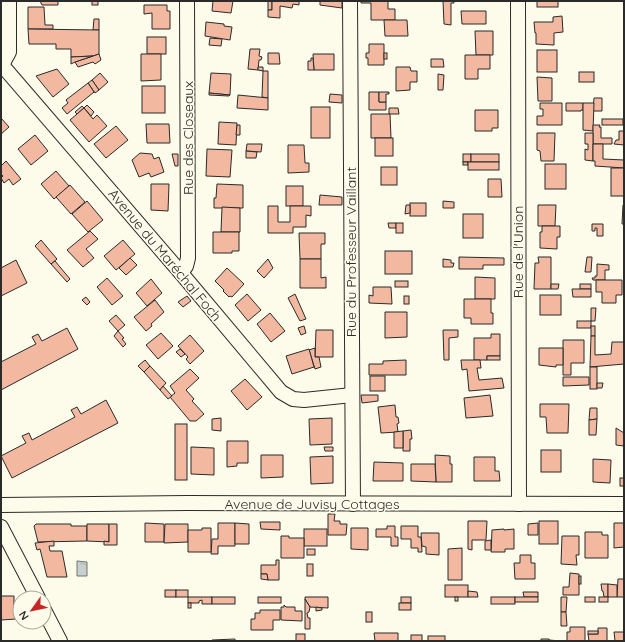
<svg xmlns="http://www.w3.org/2000/svg" width="625" height="642" font-family="Quicksand,sans-serif">
  <style>
    .water { fill: url(#water-ripples); stroke: #74746e }
    .building { fill: #f2b8a0; stroke: #2b2b2b }
    .lines { fill: none; stroke-linecap: round; stroke-linejoin: round }
    .street-casing { stroke: #2b2b2b; stroke-width: 16 }
    .street { stroke: #fdfbea; stroke-width: 14 }
    .labels { text-anchor: middle; stroke-width: 3; stroke-linejoin: round; paint-order: stroke }
    .street-label { font-size: 14px; fill: #2b2b2b; stroke: #fdfbea }
  </style>
  <defs>
    <pattern id="water-ripples" width="26" height="14" patternUnits="userSpaceOnUse"><rect width="26" height="14" fill="#c7d0d0"/><path d="M2 4q2-2 4 0t4 0M15 11q2-2 4 0t4 0" fill="none" stroke="#abb3b3"/></pattern>
  </defs>
  <rect width="100%" height="100%" fill="#fdfbea"/>
  <path class="water" d="M77,561L87,562V576H77Z"/>
  <g class="building">
    <path d="M40,1H58V5H42Z"/>
    <rect x="92" y="1" width="6" height="4"/>
    <path d="M213,1H233L231,13L212,11Z"/>
    <rect x="268" y="1" width="4" height="9"/>
    <path d="M272,1H299V5L293,4L292,8L280,6V18L268,17V10H272Z"/>
    <path d="M320,1H342V8L320,5Z"/>
    <path d="M361,1H388V9H395V20H371V3H361Z"/>
    <path d="M443,1H454V3H451V25L444,24Z"/>
    <rect x="537" y="1" width="21" height="6"/>
    <path d="M144,5H167V11H170V29H152V13L144,14Z"/>
    <path d="M28,7H44L45,25H53V29H28Z"/>
    <path d="M461,11H486V24H462Z"/>
    <path d="M562,16L563,32L554,33V45L536,44V33H535L534,22H553V17Z"/>
    <path d="M94,19H99V30H93Z"/>
    <path d="M384,20H407L408,36H385Z"/>
    <path d="M206,22L224,24V26L232,27L230,40L205,36Z"/>
    <path d="M28,29L99,30V54L93,56L71,57V49H56V44H29Z"/>
    <path d="M475,31H493V55H476Z"/>
    <rect x="147" y="37" width="19" height="17"/>
    <path d="M210,38L222,39L221,46L209,45Z"/>
    <path d="M369,44H384V65H368V58H366V53H369Z"/>
    <path d="M250,49H260L259,56L262,57L261,60H259L258,70L248,69Z"/>
    <rect x="537" y="50" width="20" height="22"/>
    <path d="M268,53H279L280,64H268Z"/>
    <rect x="384" y="53" width="3" height="6"/>
    <path d="M99,54L101,60L95,64L93,62L78,67L75,62Z"/>
    <path d="M141,54H161V80L141,81Z"/>
    <path d="M313,54H334V70H314Z"/>
    <path d="M465,55H490V69H478V79H465Z"/>
    <path d="M93,56L75,62L71,64V57Z"/>
    <path d="M311,58H313L314,70H308V61H311Z"/>
    <path d="M431,59H443L444,67H431Z"/>
    <path d="M258,67H263V71L258,70Z"/>
    <path d="M396,67H410L411,71H417V82H410V90L396,91Z"/>
    <path d="M57,69L69,84L53,97L36,76Z"/>
    <path d="M263,71H268V98L262,97Z"/>
    <rect x="579" y="72" width="15" height="10"/>
    <path d="M100,73L108,82L99,90L92,80Z"/>
    <path d="M211,73L231,74L230,95L209,93Z"/>
    <path d="M438,74L444,75L443,90H438Z"/>
    <path d="M537,77L552,78V101H538Z"/>
    <path d="M92,80L99,90L95,93L88,83Z"/>
    <path d="M88,83L94,92L67,114L62,108L68,103L66,100Z"/>
    <rect x="142" y="86" width="23" height="27"/>
    <path d="M369,92H379V102H386V110H369Z"/>
    <path d="M379,92H389V94H386V102H379Z"/>
    <path d="M209,93L230,95L229,96L209,95Z"/>
    <path d="M330,94L342,95V103L329,102Z"/>
    <path d="M238,95L268,98V110L237,108Z"/>
    <path d="M594,98H602V111H593Z"/>
    <path d="M540,103H562V125H537V116H543V109H540Z"/>
    <path d="M566,103H583V110H581V111H566Z"/>
    <path d="M583,103H594L593,131L583,130Z"/>
    <path d="M87,105L94,112L91,116L84,108Z"/>
    <path d="M82,106L84,108L77,114L75,112Z"/>
    <rect x="311" y="107" width="19" height="31"/>
    <path d="M84,108L93,119L97,115L107,126L89,142L70,120Z"/>
    <path d="M389,108H398L399,114H389Z"/>
    <path d="M475,110H498V128H492V131H475Z"/>
    <path d="M371,114H390L391,138H371Z"/>
    <path d="M1,118L9,127L1,134Z"/>
    <rect x="602" y="119" width="21" height="6"/>
    <path d="M219,122L237,123L236,145L218,144Z"/>
    <path d="M146,124H169L170,143H147Z"/>
    <path d="M237,125H240V135H236Z"/>
    <path d="M593,125H600L599,127H601V138H612V144H593Z"/>
    <path d="M116,126L128,140L106,158L94,144Z"/>
    <path d="M619,131H624V145L614,144L616,140H619Z"/>
    <path d="M537,133H555L554,161H541L540,151L537,150Z"/>
    <path d="M585,133H593V161L585,160V149L588,150V144H585Z"/>
    <path d="M35,135L48,151L31,165L18,149Z"/>
    <rect x="375" y="138" width="18" height="18"/>
    <path d="M247,144H262L261,152L246,151Z"/>
    <path d="M593,144H603V159L624,160V168L595,166V161H593Z"/>
    <path d="M288,145H304L305,163H309V172L288,173Z"/>
    <path d="M207,149L232,150L230,177L206,176Z"/>
    <path d="M246,151L257,152L256,158H246Z"/>
    <path d="M140,153L152,154L154,159L159,157L164,172L151,177L149,173L139,177L132,160Z"/>
    <path d="M172,154H178V166H175Z"/>
    <rect x="463" y="154" width="8" height="8"/>
    <rect x="471" y="154" width="28" height="8"/>
    <path d="M6,161L21,179L13,185L9,179L4,183L1,178L3,176L1,174V166Z"/>
    <rect x="463" y="162" width="5" height="3"/>
    <rect x="468" y="162" width="31" height="8"/>
    <rect x="545" y="164" width="21" height="25"/>
    <rect x="381" y="167" width="16" height="18"/>
    <rect x="611" y="168" width="13" height="28"/>
    <path d="M56,171L69,186L54,199L41,184Z"/>
    <path d="M488,179H501L502,197H488Z"/>
    <path d="M151,184H169L168,211L151,210Z"/>
    <path d="M217,184L243,185V208H214V198H216Z"/>
    <path d="M70,185L85,202L71,214L56,197Z"/>
    <rect x="286" y="186" width="17" height="20"/>
    <path d="M320,195L342,197V205H319Z"/>
    <path d="M87,201L103,220L88,232L72,214Z"/>
    <path d="M443,201L454,202V208H443Z"/>
    <rect x="410" y="203" width="16" height="13"/>
    <path d="M406,205H410V213L405,214Z"/>
    <path d="M538,205H556L555,226H538Z"/>
    <path d="M623,205H624V224H622Z"/>
    <path d="M268,206H278V222H290V206H311V216L306,215V227H293V233H268Z"/>
    <path d="M222,207L240,208V232H221Z"/>
    <rect x="463" y="214" width="20" height="24"/>
    <path d="M388,223H396V228H389Z"/>
    <rect x="396" y="223" width="7" height="10"/>
    <path d="M592,224H603V236H597V228H595V231H592Z"/>
    <path d="M542,226H560V237H557V249L540,248V232H542Z"/>
    <path d="M90,231L98,239L86,249L94,258L83,267L67,250Z"/>
    <path d="M213,232H239V251H232V253H213Z"/>
    <path d="M299,233H325V244H321V259H300Z"/>
    <path d="M41,240L57,259L51,264L35,246Z"/>
    <path d="M123,240L135,254L116,270L104,256Z"/>
    <rect x="385" y="251" width="27" height="23"/>
    <path d="M459,257L504,258V265H483V269H459Z"/>
    <path d="M538,257H551V289H534L535,263H539Z"/>
    <path d="M587,257H592L591,272H585Z"/>
    <path d="M130,258L137,265L126,275L119,268Z"/>
    <path d="M268,259L273,268L264,278L257,271Z"/>
    <path d="M300,259H321V278L326,277V288H300Z"/>
    <path d="M443,259L451,260V263H454L453,267H443Z"/>
    <path d="M16,260L27,283L1,296V268Z"/>
    <path d="M55,261L70,279L67,282L51,264Z"/>
    <path d="M597,264L609,265V270H605V280H593L592,278H595V276H597Z"/>
    <path d="M227,268L244,284L232,297L230,296L229,297L223,291L224,290L215,281Z"/>
    <path d="M475,277L495,278V299H475Z"/>
    <path d="M107,278L123,296L112,305L97,287Z"/>
    <path d="M151,279L162,293L147,306L136,293Z"/>
    <path d="M596,280H622V295H616V303H602V292H596Z"/>
    <rect x="395" y="281" width="13" height="6"/>
    <path d="M551,284H559L558,289H551Z"/>
    <rect x="580" y="284" width="11" height="5"/>
    <path d="M373,287H391L392,304L369,303V295L373,296Z"/>
    <path d="M572,289H591V297H573Z"/>
    <path d="M247,294L261,310L248,321L235,305Z"/>
    <path d="M295,294L306,319L300,321L288,298Z"/>
    <rect x="540" y="295" width="21" height="20"/>
    <path d="M187,296L191,301L183,307L178,302Z"/>
    <rect x="404" y="296" width="5" height="8"/>
    <path d="M86,297L90,302L87,305L82,300Z"/>
    <path d="M464,299H491V313H493V324H471V318H464Z"/>
    <path d="M155,300L164,312L151,324L152,326L146,331L134,317Z"/>
    <path d="M591,308H596L595,321H591Z"/>
    <path d="M385,312H407V337L385,338Z"/>
    <path d="M270,313L285,331L271,342L257,324Z"/>
    <path d="M116,315L125,325L118,331L109,321Z"/>
    <rect x="577" y="321" width="14" height="7"/>
    <path d="M304,326L306,333L301,335L298,328Z"/>
    <rect x="591" y="326" width="4" height="10"/>
    <path d="M67,328L78,349L1,390V362L36,344L32,337L38,334L42,341Z"/>
    <path d="M316,330H333V357H315Z"/>
    <path d="M443,330H458V337L449,338V360H444Z"/>
    <path d="M118,331L124,338L122,339L126,344L123,347L114,336Z"/>
    <path d="M161,333L173,346L158,359L146,345Z"/>
    <path d="M491,334H500V356H487V360H474V338H491Z"/>
    <path d="M190,335L204,351L190,364L186,359L188,357L178,346Z"/>
    <path d="M591,336H595V355L611,354L612,342H624V364L590,367Z"/>
    <path d="M563,340H584V363H571V375H563Z"/>
    <path d="M315,348V357H319L321,367L315,369L309,350Z"/>
    <path d="M539,348H563V365H556V367L539,365Z"/>
    <path d="M180,349L185,354L181,357L176,352Z"/>
    <path d="M309,349L314,367L292,374L286,356Z"/>
    <rect x="487" y="356" width="13" height="4"/>
    <path d="M145,360L150,366L144,372L138,366Z"/>
    <path d="M406,360V375H369V364H383V361Z"/>
    <path d="M461,360H480L481,368H477L479,380L502,378L504,388L469,391L467,369L462,370Z"/>
    <path d="M150,366L166,383L160,390L144,372Z"/>
    <rect x="590" y="367" width="7" height="22"/>
    <path d="M190,369L199,378L186,390L194,399L192,401L204,414L196,421H190L170,397L175,393L170,386Z"/>
    <rect x="370" y="376" width="15" height="15"/>
    <path d="M563,377H589V385L563,386Z"/>
    <path d="M245,379L262,397L247,410L231,391Z"/>
    <path d="M597,383H603L602,388H597Z"/>
    <path d="M163,386L172,396L168,399L160,390Z"/>
    <path d="M361,395H378V401L362,403Z"/>
    <path d="M490,395L493,416L466,418L464,398Z"/>
    <path d="M106,400L118,423L12,478L1,456L26,443L22,436L29,433L32,440L75,417L71,410L77,407L81,414Z"/>
    <path d="M540,404H569L568,433H547L546,417H540Z"/>
    <path d="M395,405L396,417H398L399,423L397,424L398,432L381,433L378,407Z"/>
    <path d="M590,408H597V419L589,420Z"/>
    <path d="M221,418V431L212,430V419Z"/>
    <path d="M332,418V444L310,445L309,419Z"/>
    <path d="M597,419L596,435H589V420Z"/>
    <rect x="175" y="424" width="12" height="56"/>
    <path d="M616,428L624,433V446L616,445Z"/>
    <path d="M411,430L412,439H410V451H403V431Z"/>
    <path d="M403,431V448H394V432Z"/>
    <path d="M227,441H248V463H237V466L227,467Z"/>
    <path d="M191,447L214,448V475L191,474Z"/>
    <path d="M324,447H333V451H325Z"/>
    <rect x="541" y="450" width="20" height="22"/>
    <path d="M261,455H283V477L261,478Z"/>
    <path d="M435,455L450,456V464H452V482H436Z"/>
    <path d="M333,456V483L311,484L310,457Z"/>
    <path d="M474,457H495V471H499L500,481H474Z"/>
    <path d="M593,459L611,460L610,483L593,482Z"/>
    <path d="M374,462L403,463V481H373Z"/>
    <path d="M411,464H435L436,482L411,481Z"/>
    <rect x="620" y="478" width="4" height="8"/>
    <path d="M328,514H335L334,521H340V524H347L346,535H328Z"/>
    <path d="M468,521H487L486,540H472V550L468,549Z"/>
    <rect x="539" y="521" width="19" height="23"/>
    <path d="M260,522H280V530L261,529Z"/>
    <path d="M145,523L164,524V542H145Z"/>
    <path d="M218,523H235V546H218V554H211L212,539H218Z"/>
    <path d="M235,523L249,524V544H235Z"/>
    <path d="M538,523V535H528V524Z"/>
    <path d="M614,523H624V547L614,548Z"/>
    <path d="M36,524H71V526H87V541L38,542L34,526Z"/>
    <path d="M87,524H109V542L87,541Z"/>
    <path d="M109,524H117V545H104V541L109,542Z"/>
    <path d="M165,524H188V542L164,543Z"/>
    <path d="M387,526H395V537H398V546H391V537H376V529H387Z"/>
    <path d="M401,526H418V537H421L422,552H418V548H411V539H401Z"/>
    <path d="M202,528H211V552H188V530H202Z"/>
    <path d="M351,528H368V550L351,549Z"/>
    <rect x="304" y="529" width="23" height="17"/>
    <path d="M504,529V530L514,529V549H505V552H491L492,530Z"/>
    <path d="M585,532H602V535H608V558H585Z"/>
    <path d="M421,533H439V555L426,554V547L422,546Z"/>
    <path d="M281,536H289V538H304V558H281Z"/>
    <path d="M562,536H579V555H576L577,565L561,564Z"/>
    <path d="M491,540V550H485V541Z"/>
    <path d="M54,541V546H49L50,551H62L67,577H47L40,549L37,550L35,543Z"/>
    <path d="M462,548V580H448V549Z"/>
    <rect x="307" y="549" width="8" height="6"/>
    <path d="M520,555H531V563H535V579H515L514,563H520Z"/>
    <path d="M276,560H279V580H268L267,574H261V565H276Z"/>
    <rect x="307" y="564" width="6" height="12"/>
    <path d="M570,573L579,574V595H563V587H569Z"/>
    <path d="M261,574H267L268,580L261,579Z"/>
    <rect x="579" y="576" width="2" height="8"/>
    <path d="M618,579H624V597H617Z"/>
    <path d="M601,584H608V597H604L603,591H602Z"/>
    <path d="M608,584L617,585V597H608Z"/>
    <rect x="445" y="585" width="23" height="12"/>
    <rect x="165" y="590" width="11" height="7"/>
    <rect x="176" y="590" width="12" height="7"/>
    <path d="M468,591L477,592L478,597H468Z"/>
    <path d="M523,592H538V597H524Z"/>
    <path d="M1,596H14V611H16V619L1,620Z"/>
    <path d="M188,597H212V604H202V600L199,601V603H188Z"/>
    <rect x="212" y="597" width="23" height="7"/>
    <rect x="258" y="597" width="23" height="6"/>
    <path d="M305,597H328V608L310,607L305,599Z"/>
    <rect x="401" y="597" width="10" height="6"/>
    <rect x="455" y="597" width="3" height="4"/>
    <rect x="491" y="597" width="24" height="7"/>
    <rect x="515" y="597" width="23" height="5"/>
    <path d="M561,597H567L566,612H561Z"/>
    <rect x="585" y="597" width="10" height="5"/>
    <rect x="599" y="597" width="9" height="5"/>
    <path d="M305,599L310,607L309,612L307,613L308,618H310V629H305Z"/>
    <rect x="188" y="603" width="3" height="5"/>
    <rect x="399" y="603" width="12" height="7"/>
    <rect x="14" y="605" width="2" height="6"/>
    <path d="M284,605L286,607H295V611H302V621L281,620V607H284Z"/>
    <path d="M316,607L322,608V610L316,611Z"/>
    <path d="M260,610H280V620H273V630H251V619H255V613H260Z"/>
    <rect x="366" y="612" width="6" height="10"/>
    <path d="M561,612H566L567,626H561Z"/>
    <path d="M570,627H585V641H567V632H570Z"/>
    <path d="M598,628H607V641H589L588,634H598Z"/>
    <rect x="588" y="631" width="10" height="3"/>
    <path d="M614,632H624V641H615Z"/>
    <path d="M374,633H398V641H375Z"/>
    <rect x="296" y="634" width="9" height="7"/>
    <rect x="411" y="635" width="11" height="6"/>
    <rect x="428" y="636" width="17" height="5"/>
    <path d="M235,639V641H212V640Z"/>
    <path d="M541,639H549V640L561,641H541Z"/>
  </g>
  <g class="lines">
    <g class="street-casing">
      <g id="street">
        <path d="M350,1L353,504"/>
        <path d="M518,1L519,504"/>
        <path d="M1,64L181,273L281,392L293,399L304,400L352,395"/>
        <path d="M2,65L9,52V1"/>
        <path d="M181,273L186,266L188,258L187,1"/>
        <path d="M1,505L187,503L624,504"/>
        <path d="M1,527L38,598"/>
        <path d="M44,610L60,641"/>
      </g>
    </g>
    <use href="#street" class="street"/>
  </g>
  <g class="labels">
    <g class="street-label">
      <text transform="translate(188 138) rotate(-90)" y="5">Rue des Closeaux</text>
      <text transform="translate(351 252) rotate(-90)" y="5">Rue du Professeur Vaillant</text>
      <text transform="translate(518 252) rotate(-90)" y="5">Rue de l'Union</text>
      <text transform="translate(165 255) rotate(50)" y="5">Avenue du Maréchal Foch</text>
      <text x="312" y="509">Avenue de Juvisy Cottages</text>
    </g>
  </g>
  <rect width="625" height="642" fill="none" stroke="#2b2b2b" stroke-width="4"/>
  <g transform="translate(32 610) rotate(237)"><circle r="19" fill="#fdfbea" stroke="#a9a89e"/>
  <path d="M0-3L7 15L0 10L-7 15Z" fill="#c62828"/>
  <text y="-6" font-size="11" font-weight="bold" text-anchor="middle" fill="#2b2b2b">N</text>
  </g>
</svg>
